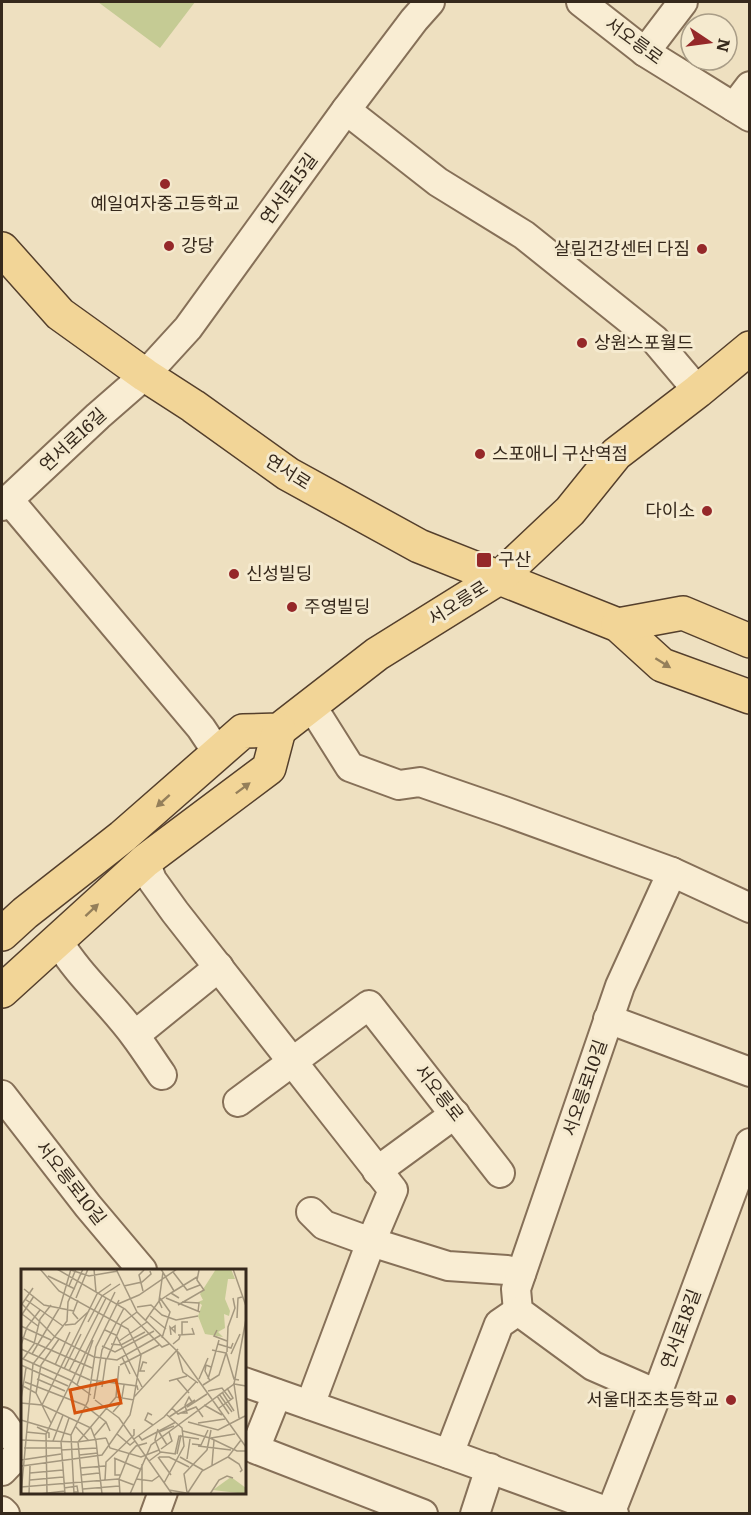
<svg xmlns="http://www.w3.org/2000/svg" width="751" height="1515" font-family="Literata,'Noto Sans KR',serif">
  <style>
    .garden { fill: #c5cb94 }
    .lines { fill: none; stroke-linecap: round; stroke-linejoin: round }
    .minor-casing { stroke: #867058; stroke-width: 32 }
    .major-casing { stroke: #543f2c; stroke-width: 36 }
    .minor { stroke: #f9edd3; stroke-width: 28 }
    .major { stroke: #f2d597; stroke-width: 33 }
    .oneway { fill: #947f5a }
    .poi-dot { fill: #952829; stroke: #f5eacf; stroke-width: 2 }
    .labels { text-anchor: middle; stroke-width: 6; stroke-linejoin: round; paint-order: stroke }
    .street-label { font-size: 18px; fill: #36291c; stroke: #f5eacf }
    .poi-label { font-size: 18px; fill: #36291c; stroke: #f5eacf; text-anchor: start }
    .inset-road { fill: none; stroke: #a4977e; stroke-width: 1.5 }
    .view { fill: #d6540e; fill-opacity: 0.15; stroke: #d6540e; stroke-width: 3 }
    .inset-edge { fill: none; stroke: #36291c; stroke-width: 3 }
  </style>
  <rect width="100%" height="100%" fill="#eee0c0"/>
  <path class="garden" d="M98,2H195L160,48Z"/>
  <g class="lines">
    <g class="minor-casing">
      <g id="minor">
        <path d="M581,2L645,52L750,117"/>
        <path d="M645,52L683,2"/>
        <path d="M734,107L750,86"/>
        <path d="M346,110L438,182L524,235L655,340L698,391"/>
        <path d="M9,500L201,728L217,752"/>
        <path d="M2,506L98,416L145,375L188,328L346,110L414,20L430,2"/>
        <path d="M311,705L350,767L399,785L420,782L504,811L672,872L750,908"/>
        <path d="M145,861L152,880L175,912L393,1190L371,1242L310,1405"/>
        <path d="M58,941C79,976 111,1003 135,1036C144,1048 153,1062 162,1075"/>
        <path d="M608,1019L750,1072"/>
        <path d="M135,1035L219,967"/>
        <path d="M2,1095L88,1206L142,1270"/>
        <path d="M238,1102L369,1005L500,1173"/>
        <path d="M377,1171L455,1114"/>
        <path d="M311,1212L324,1225L371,1242L448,1266L507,1270L521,1274"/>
        <path d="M244,1382L449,1454L614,1514"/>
        <path d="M277,1394L255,1449L423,1514"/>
        <path d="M657,1394L593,1366L518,1311L516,1289L620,986L672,872"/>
        <path d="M2,1422L22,1450L2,1471"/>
        <path d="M449,1454L499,1324L518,1311"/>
        <path d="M2,1511L5,1514"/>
        <path d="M155,1514L163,1492"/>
        <path d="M475,1514L490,1468"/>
        <path d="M610,1514L657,1394L750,1143"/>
      </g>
    </g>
    <g class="major-casing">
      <g id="major">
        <path d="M2,249L60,314L145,375L193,406L288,474L419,546L618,625L662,665L750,697"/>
        <path d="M618,625L683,613L750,641"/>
        <path d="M2,934L25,913L122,837L243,731L279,730L377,654L499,578L570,511L616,454L698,391L750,348"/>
        <path d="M2,991L145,861L269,768L279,730"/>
      </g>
    </g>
    <use href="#minor" class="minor"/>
    <use href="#major" class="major"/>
  </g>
  <defs><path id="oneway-solid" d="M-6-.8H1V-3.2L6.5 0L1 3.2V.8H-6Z" transform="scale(1.5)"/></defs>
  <g class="oneway">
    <use href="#oneway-solid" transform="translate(663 663) rotate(32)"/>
    <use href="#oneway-solid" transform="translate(243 788) rotate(-37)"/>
    <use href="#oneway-solid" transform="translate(163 801) rotate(138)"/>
    <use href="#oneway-solid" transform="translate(92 910) rotate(-43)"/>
  </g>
  <g class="poi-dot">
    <circle cx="165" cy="184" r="6"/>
    <circle cx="169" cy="246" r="6"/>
    <circle cx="702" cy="249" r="6"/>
    <circle cx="582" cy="343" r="6"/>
    <circle cx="480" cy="454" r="6"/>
    <circle cx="707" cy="511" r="6"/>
    <rect x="476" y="552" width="16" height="16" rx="3"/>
    <circle cx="234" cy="574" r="6"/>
    <circle cx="292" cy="607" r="6"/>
    <circle cx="731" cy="1400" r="6"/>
  </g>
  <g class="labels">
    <g class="street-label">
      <text transform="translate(634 41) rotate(36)" y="6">서오릉로</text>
      <text transform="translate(289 189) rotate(-54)" y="6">연서로15길</text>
      <text transform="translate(73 440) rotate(-43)" y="6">연서로16길</text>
      <text transform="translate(288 472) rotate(32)" y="6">연서로</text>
      <text transform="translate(458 603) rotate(-32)" y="6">서오릉로</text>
      <text transform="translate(585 1088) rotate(-71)" y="6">서오릉로10길</text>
      <text transform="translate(439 1093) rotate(52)" y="6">서오릉로</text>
      <text transform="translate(71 1183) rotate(52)" y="6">서오릉로10길</text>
      <text transform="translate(681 1329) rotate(-70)" y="6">연서로18길</text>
    </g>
    <g class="poi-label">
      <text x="165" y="210" text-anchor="middle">예일여자중고등학교</text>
      <text x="181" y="252">강당</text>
      <text x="690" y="255" text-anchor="end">살림건강센터 다짐</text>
      <text x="594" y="349">상원스포월드</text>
      <text x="492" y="460">스포애니 구산역점</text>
      <text x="695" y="517" text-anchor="end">다이소</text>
      <text x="498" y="566">구산</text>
      <text x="246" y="580">신성빌딩</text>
      <text x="304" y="613">주영빌딩</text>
      <text x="719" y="1406" text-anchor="end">서울대조초등학교</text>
    </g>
  </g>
  <g transform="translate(21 1269)">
    <rect width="225" height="225" fill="#eee0c0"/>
    <path d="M195,0H210L214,10H207L204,30L209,42L208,47L203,45L204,59L197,63L202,68L184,65L177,47L181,36L177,33L182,31L179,25Z" fill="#c5cb94"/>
    <path d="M210,208L225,219V225L192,221Z" fill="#c5cb94"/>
    <path class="inset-road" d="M19,0L38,22L107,60L120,86L113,128M36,0L104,40L141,78L148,75M73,0L75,23M95,0L116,43L158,84L225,178M140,0L153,22M212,0L225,37M50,1L68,7L97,2M152,3L166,21L179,16M27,7L54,20M48,17L55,0M103,17L121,13L130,5L129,2M3,20L23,36L53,42M122,22L118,6L123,1M150,24L176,8M55,29L67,0M139,29L149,43L141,69M145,29L179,43M4,30L42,57M57,31L52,44L57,50M161,33L178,34L177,43M0,34L34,68L73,88L96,91L140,66M1,35L12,19M97,35L118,26L156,0M157,36L183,21L176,11L178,1M116,38L130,36L141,46L155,51L177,47M141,39L138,32L142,3M1,45L17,57M0,47L13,27M129,47L145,60M216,49L217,29L221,28M124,52L138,32L150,24L158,29M67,53L81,27L99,15M44,56L54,55L68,42M0,57L30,71M84,61L95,66L121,118M196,61L193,67L206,72M150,66L149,58L154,63V57L151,59M161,66V53H167M0,68L71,99M98,72L126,53M90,75L100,76L124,63M152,75L158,70L159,67L158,66H157L173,65L171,59M197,75L210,79L212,74M0,76L6,58L19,41M81,77L94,83L133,62M0,80L69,111M156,82L162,103L177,114M205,83L213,110L218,111M206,83L207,58L214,39L212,29M11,85L39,38L50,0M210,85L219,65M101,88L109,105M0,89L49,111L70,126M2,90L13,75L19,50L30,36M86,90L101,54L116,43M0,96L47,117M34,96L49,63M99,96L138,76M98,97L95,128L113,131M43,100L60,65M48,102L85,29M124,102H119L122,93L126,94M16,110L44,122M156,110L168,124M178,110L187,89M187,110L198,71M71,111L116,117L117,121M148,112L166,107M189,112L184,102L185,96L190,98M4,113L63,136L85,153L89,162M0,116L15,124L30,154M56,116L72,71M182,116L198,106L205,84L191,81M81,118L85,90M187,122L201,119L210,131M201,123L213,142M15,124L20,96L38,70M198,125L211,143M196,127L208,145M0,130L5,99M73,130L81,81L103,39M74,131L98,149L151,225M0,134L21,136L70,159L75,172L81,225M21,136L76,25L90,15M183,136L201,146M166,138L186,125M151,139L157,145L175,138L182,148M198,139L212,129L206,119M92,143L100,134L103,116M160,144H166L164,136L168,128L171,133M131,146L127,144L124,151L132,156M148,148L174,131M218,149L213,115L225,117M0,151L50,166M167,153L197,161L224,147M177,154L204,150M54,157L68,172M16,158L28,164V169M137,160L134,171L139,183M162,162L189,169L216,182H225M5,163L25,165M96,165L109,176L114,172M73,167L85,153M118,167L121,171L155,153M85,169L89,179L120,188L138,181M190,169L214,165M113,170L143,148L175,113M0,171L56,173L85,169M32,172L42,146M171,175L180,176L187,161M146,176L138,163L153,157M177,177L210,181M3,179H40M140,180L151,172L148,163M40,181L76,179M186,181L190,161M154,185L158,167L178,170M156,185L160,166M58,186L77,184M137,188L150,206M138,188H148L168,198M159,188L182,201M207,188L218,195L221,201L219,203M93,189L119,200M94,190V206H99M166,190L169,170M0,191L40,185M128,192L140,183L155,185M121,195V225M191,196L193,171M1,197L81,186L109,146L113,128L157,80M60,199L84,197M9,204L42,201M60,206L78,204M115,210L131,212L138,207M9,211L42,208M84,211L85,193L113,166V160M143,214L163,177L161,159L145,145M0,218L97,210L113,216M43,219L56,217L57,223H53M62,220L98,217M148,221L171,225M166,223L163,205L186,181M0,225L12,95L46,52L47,33L62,0M8,225L9,197M19,225L44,222M26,225L25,165L94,23M44,225L40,173L48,149M53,225L50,166L67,132L75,78L98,31M62,225L57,173L95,128M99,225L98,210L108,185L115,177L126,174M109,225L130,176L213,115L225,50M166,225L181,202L207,188L220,171M189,225L198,211L206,207L212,209"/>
    <path class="view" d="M95,111L100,134L54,144L49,121Z"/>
    <rect width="225" height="225" class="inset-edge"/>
  </g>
  <rect width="751" height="1515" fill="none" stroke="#36291c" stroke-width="6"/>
  <g transform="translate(709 42) rotate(103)"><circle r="28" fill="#f5eacf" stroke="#a99d87" stroke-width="1.5"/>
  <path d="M0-4.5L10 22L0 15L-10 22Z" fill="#952829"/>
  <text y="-9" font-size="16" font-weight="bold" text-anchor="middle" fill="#36291c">N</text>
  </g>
</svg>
